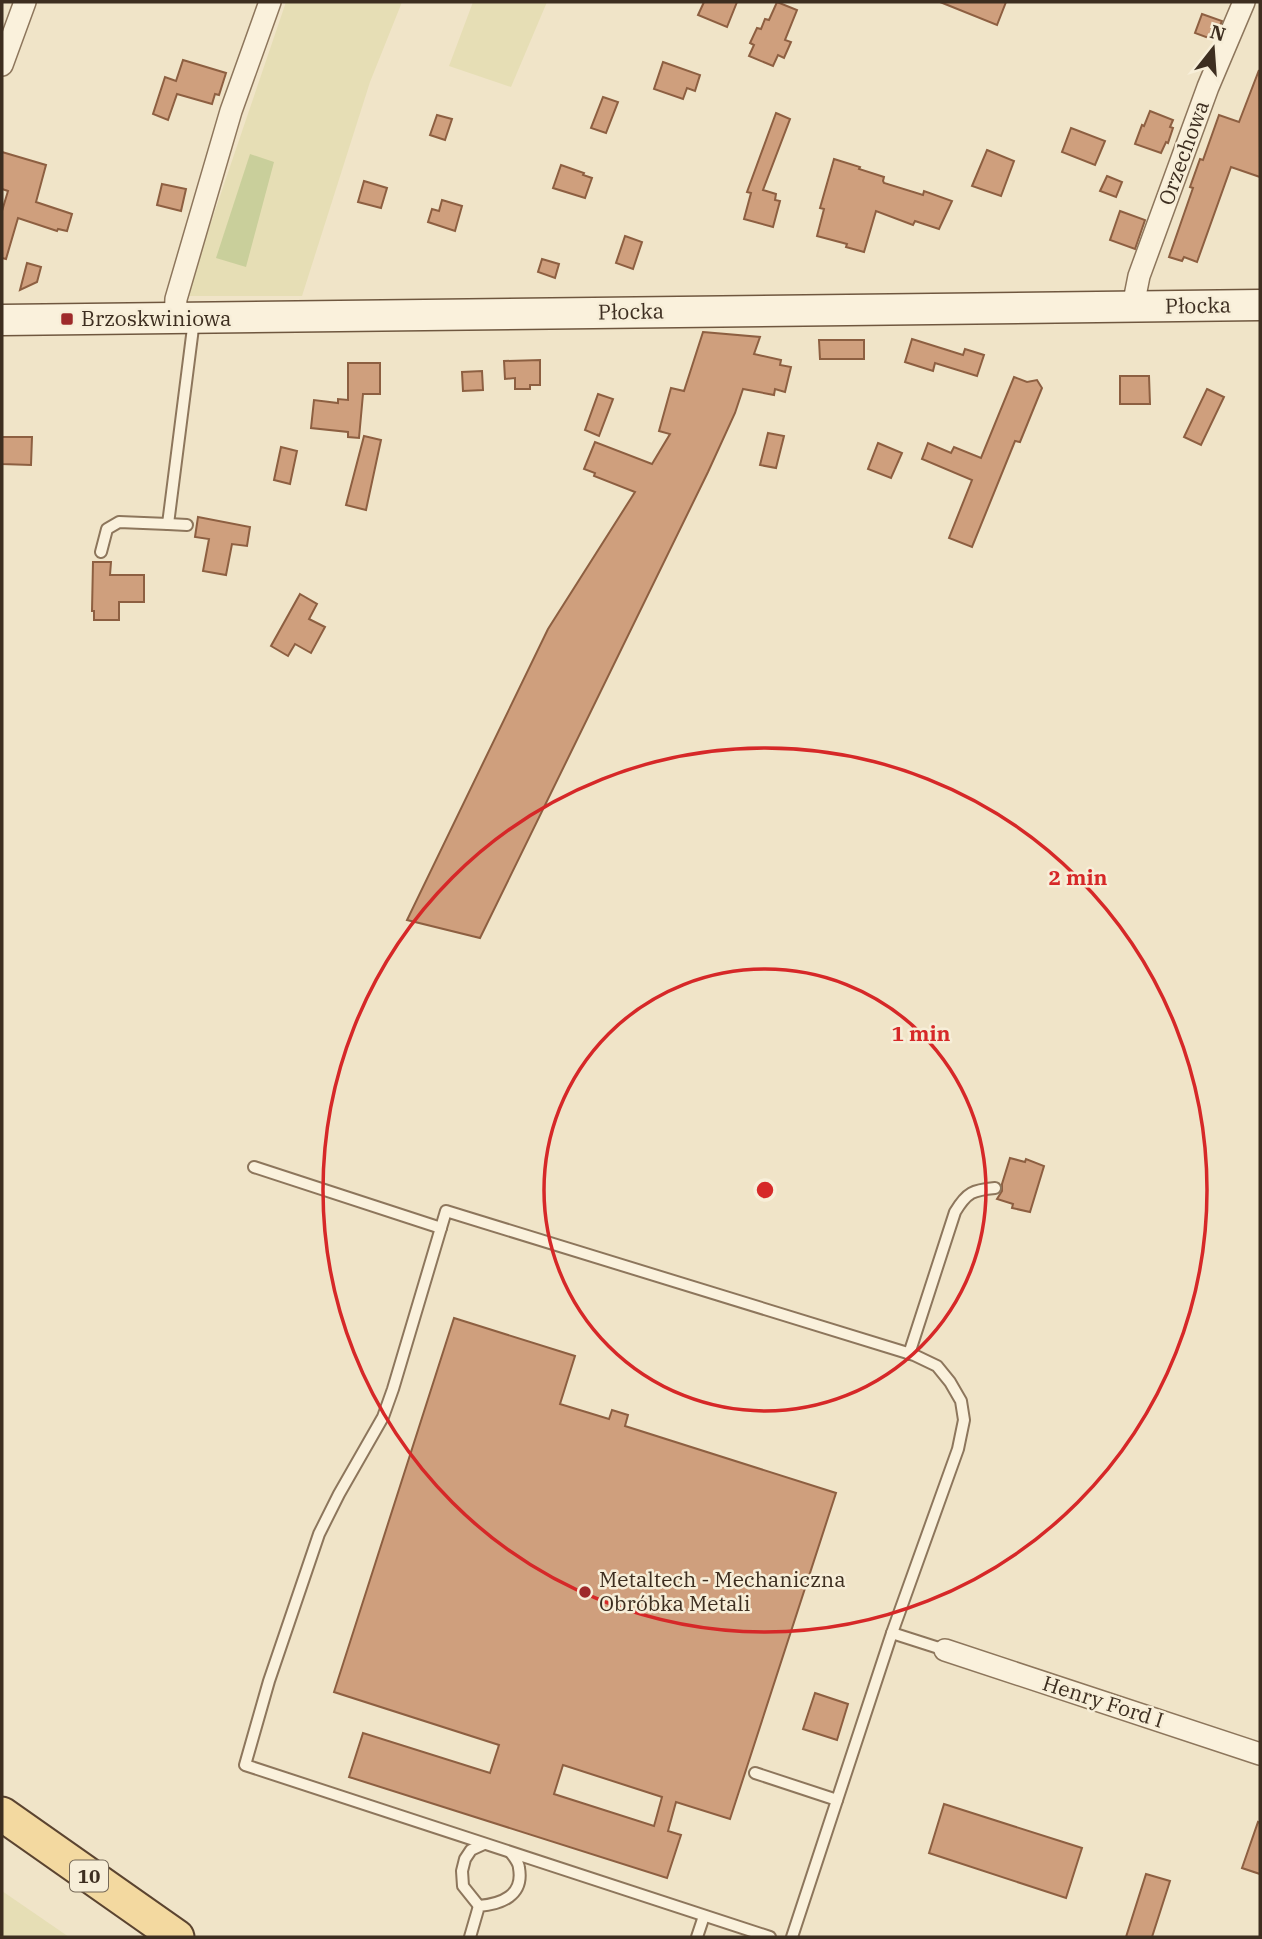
<svg xmlns="http://www.w3.org/2000/svg" width="1262" height="1939" font-family="'IBM Plex Serif',serif">
  <style>
    .farmland { fill: #e6deb5 }
    .green { fill: #c9cf9b }
    .building { fill: #cf9f7d; stroke: #8d5f41; stroke-width: 2; fill-rule: evenodd }
    .lines { fill: none; stroke-linecap: round; stroke-linejoin: round }
    .lane-casing { stroke: #8d765c; stroke-width: 14 }
    .street-casing { stroke: #8d765c; stroke-width: 24 }
    .secondary-casing { stroke: #6f573f; stroke-width: 33 }
    .primary-casing { stroke: #5b4430; stroke-width: 37 }
    .lane { stroke: #faf1dc; stroke-width: 10 }
    .street { stroke: #faf1dc; stroke-width: 21 }
    .secondary { stroke: #faf1dc; stroke-width: 30 }
    .primary { stroke: #f3d9a0; stroke-width: 33 }
    .ring { fill: none; stroke: #d62828; stroke-width: 3.5 }
    .poi-dot { fill: #9e2a2b; stroke: #f7eed8; stroke-width: 2.5 }
    .labels { text-anchor: middle; stroke-width: 5; stroke-linejoin: round; paint-order: stroke }
    .shield { fill: #f7eed8; stroke: #756857; stroke-width: 2 }
    .shield-label { font-size: 19px; font-weight: bold; fill: #3d2e20 }
    .street-label { font-size: 21px; fill: #3d2e20; stroke: #f7eed8 }
    .poi-label { font-size: 21px; fill: #3d2e20; stroke: #f7eed8; text-anchor: start }
    .centre { fill: #d62828; stroke: #f7eed8; stroke-width: 3.5 }
    .ring-label { font-size: 21px; text-anchor: middle; font-weight: bold; fill: #d62828; stroke: #f7eed8; stroke-width: 5; stroke-linejoin: round; paint-order: stroke }
  </style>
  <rect width="100%" height="100%" fill="#f0e4c8"/>
  <g class="farmland">
    <path d="M286,2H402L370,82L302,296H186Z"/>
    <path d="M473,2H547L511,87L449,66Z"/>
    <path d="M2,1891L69,1937H2Z"/>
  </g>
  <path class="green" d="M250,154L274,162L246,267L216,258Z"/>
  <g class="building">
    <path d="M704,2H737L727,27L698,15Z"/>
    <path d="M777,2L797,10L785,40L791,42L784,58L778,55L773,66L749,56L754,45L750,43L757,28L761,29L765,19L769,20Z"/>
    <path d="M940,2H1006L997,25Z"/>
    <path d="M1202,14L1222,21L1214,40L1195,33Z"/>
    <path d="M183,60L226,73L219,95L215,94L212,104L177,94L168,120L153,114L165,77L176,81Z"/>
    <path d="M663,62L700,75L695,91L687,88L683,99L654,89Z"/>
    <path d="M1259,70L1260,177L1231,167L1197,262L1184,257L1182,261L1169,257L1193,188L1190,187L1200,159L1203,160L1219,115L1239,122Z"/>
    <path d="M603,97L618,102L606,133L591,128Z"/>
    <path d="M1150,111L1173,120L1170,127L1173,128L1168,143L1166,142L1161,153L1135,144L1142,125L1144,126Z"/>
    <path d="M776,113L790,119L763,190L776,194L775,200L780,201L773,227L744,219L751,193L747,192Z"/>
    <path d="M437,115L452,119L445,140L430,135Z"/>
    <path d="M1071,128L1105,141L1095,165L1062,152Z"/>
    <path d="M987,150L1014,161L1001,196L972,186Z"/>
    <path d="M2,152L46,165L36,202L72,214L67,231L58,229L57,231L18,218L6,259L2,258V211L8,191L2,189Z"/>
    <path d="M834,159L860,167L859,169L884,177L883,181L884,183L923,195L924,191L952,201L939,229L915,221L913,225L876,211L864,252L846,247L847,244L817,236L824,209L820,208Z"/>
    <path d="M561,165L584,173L583,175L592,178L585,198L553,188Z"/>
    <path d="M1107,176L1122,182L1116,197L1100,191Z"/>
    <path d="M364,181L387,188L381,208L358,202Z"/>
    <path d="M162,184L186,189L181,211L157,205Z"/>
    <path d="M442,200L462,206L455,231L428,222L432,209L439,211Z"/>
    <path d="M1120,211L1145,220L1135,249L1110,240Z"/>
    <path d="M625,236L642,242L633,269L616,263Z"/>
    <path d="M542,259L559,264L555,278L538,272Z"/>
    <path d="M27,263L41,267L37,282L20,290Z"/>
    <path d="M703,332L760,337L754,354L781,360L780,365L791,367L785,392L775,389L774,395L743,389L735,413L708,472L480,938L407,920L548,629L635,492L594,476L595,473L584,469L595,442L652,464L670,434L659,431L671,388L684,391Z"/>
    <path d="M912,339L963,355L965,349L984,355L977,376L935,363L933,371L905,362Z"/>
    <path d="M819,340H864V359H820Z"/>
    <path d="M540,360V385H530V389H515V378L505,379L504,361Z"/>
    <path d="M348,363H380V394H363L359,438L348,437V432L311,428L314,400L338,403V399L348,400Z"/>
    <path d="M482,371L483,390L463,391L462,372Z"/>
    <path d="M1120,376H1149L1150,404H1120Z"/>
    <path d="M1014,377L1027,382L1037,380L1042,388L1020,442L1015,441L972,547L949,538L972,480L922,459L928,443L951,453L954,447L981,458Z"/>
    <path d="M1207,389L1224,397L1201,445L1184,437Z"/>
    <path d="M598,394L613,399L599,436L585,430Z"/>
    <path d="M768,433L784,436L776,468L760,465Z"/>
    <path d="M364,436L381,440L366,510L346,505Z"/>
    <path d="M2,437H32L31,465L2,464Z"/>
    <path d="M878,443L902,453L891,478L868,469Z"/>
    <path d="M281,447L297,451L290,484L274,480Z"/>
    <path d="M198,517L250,527L247,546L232,544L226,575L203,571L209,539L195,537Z"/>
    <path d="M93,562H111L110,575H144V602H119V620H94V611H92Z"/>
    <path d="M300,594L317,604L309,619L325,627L311,653L295,644L288,656L271,646Z"/>
    <path d="M1010,1158L1025,1162L1026,1159L1044,1166L1030,1212L1012,1208L1013,1204L997,1199L1002,1191V1184Z"/>
    <path d="M454,1318L575,1356L560,1404L609,1419L612,1410L628,1415L625,1426L836,1493L730,1819L676,1802L668,1831L681,1835L667,1878L349,1777L363,1733L490,1773L499,1745L334,1692ZM563,1765L662,1797L654,1826L554,1794Z"/>
    <path d="M815,1693L848,1704L837,1740L803,1729Z"/>
    <path d="M944,1804L1082,1848L1066,1898L929,1853Z"/>
    <path d="M1258,1822L1260,1823V1874L1242,1868Z"/>
    <path d="M1146,1874L1170,1881L1152,1937H1126Z"/>
  </g>
  <g class="lines">
    <g class="lane-casing">
      <g id="lane">
        <path d="M168,524L187,525"/>
        <path d="M101,552L107,529L119,522L168,524L194,320"/>
        <path d="M254,1167L441,1228"/>
        <path d="M909,1354L955,1212C967,1192 973,1190 995,1188"/>
        <path d="M892,1633L945,1650"/>
        <path d="M755,1773L837,1800"/>
        <path d="M479,1906L463,1886L462,1871L465,1859L471,1850L484,1844"/>
        <path d="M470,1937L479,1906C501,1904 524,1896 519,1868C519,1863 514,1857 511,1853"/>
        <path d="M697,1937L704,1916"/>
        <path d="M770,1937L245,1765L269,1681L319,1534L339,1494L383,1417L393,1389L446,1211L914,1355L937,1366L950,1382L961,1401L964,1420L958,1449L892,1633L792,1937"/>
      </g>
    </g>
    <g class="street-casing">
      <g id="street">
        <path d="M2,65L25,2"/>
        <path d="M1133,306L1139,276L1208,87L1244,2"/>
        <path d="M175,318L176,299L231,111L270,2"/>
        <path d="M945,1650L1260,1754"/>
      </g>
    </g>
    <g class="secondary-casing">
      <path id="secondary" d="M2,320L1260,305"/>
    </g>
    <g class="primary-casing">
      <path id="primary" d="M2,1814L177,1937"/>
    </g>
    <use href="#lane" class="lane"/>
    <use href="#street" class="street"/>
    <use href="#secondary" class="secondary"/>
    <use href="#primary" class="primary"/>
  </g>
  <g class="ring">
    <circle cx="765" cy="1190" r="221"/>
    <circle cx="765" cy="1190" r="442"/>
  </g>
  <g class="poi-dot">
    <rect x="60" y="312" width="14" height="14" rx="3.5"/>
    <circle cx="585" cy="1592" r="7"/>
  </g>
  <g class="labels">
    <rect class="shield" x="70" y="1860.5" width="38" height="31" rx="5"/>
    <g class="shield-label">
      <text x="89" y="1883">10</text>
    </g>
    <g class="street-label">
      <text transform="translate(1184 153) rotate(-70)" y="7">Orzechowa</text>
      <text transform="translate(1198 306) rotate(-1)" y="7">Płocka</text>
      <text transform="translate(631 312) rotate(-1)" y="7">Płocka</text>
      <text transform="translate(1103 1702) rotate(18)" y="7">Henry Ford I</text>
    </g>
    <g class="poi-label">
      <text x="81" y="326">Brzoskwiniowa</text>
      <text x="599" y="1587">Metaltech - Mechaniczna<tspan x="599" dy="24">Obróbka Metali</tspan></text>
    </g>
  </g>
  <circle cx="765" cy="1190" r="10" class="centre"/>
  <g class="ring-label">
    <text x="1078" y="885">2 min</text>
    <text x="921" y="1041">1 min</text>
  </g>
  <rect width="1262" height="1939" fill="none" stroke="#3d2e20" stroke-width="7"/>
  <g transform="translate(1213 49) rotate(17)" stroke="#f7eed8" stroke-width="5" paint-order="stroke">
  <path d="M0-5L12 26L0 18L-12 26Z" fill="#3d2e20"/>
  <text y="-10" font-size="19" font-weight="bold" text-anchor="middle" fill="#3d2e20">N</text>
  </g>
</svg>
